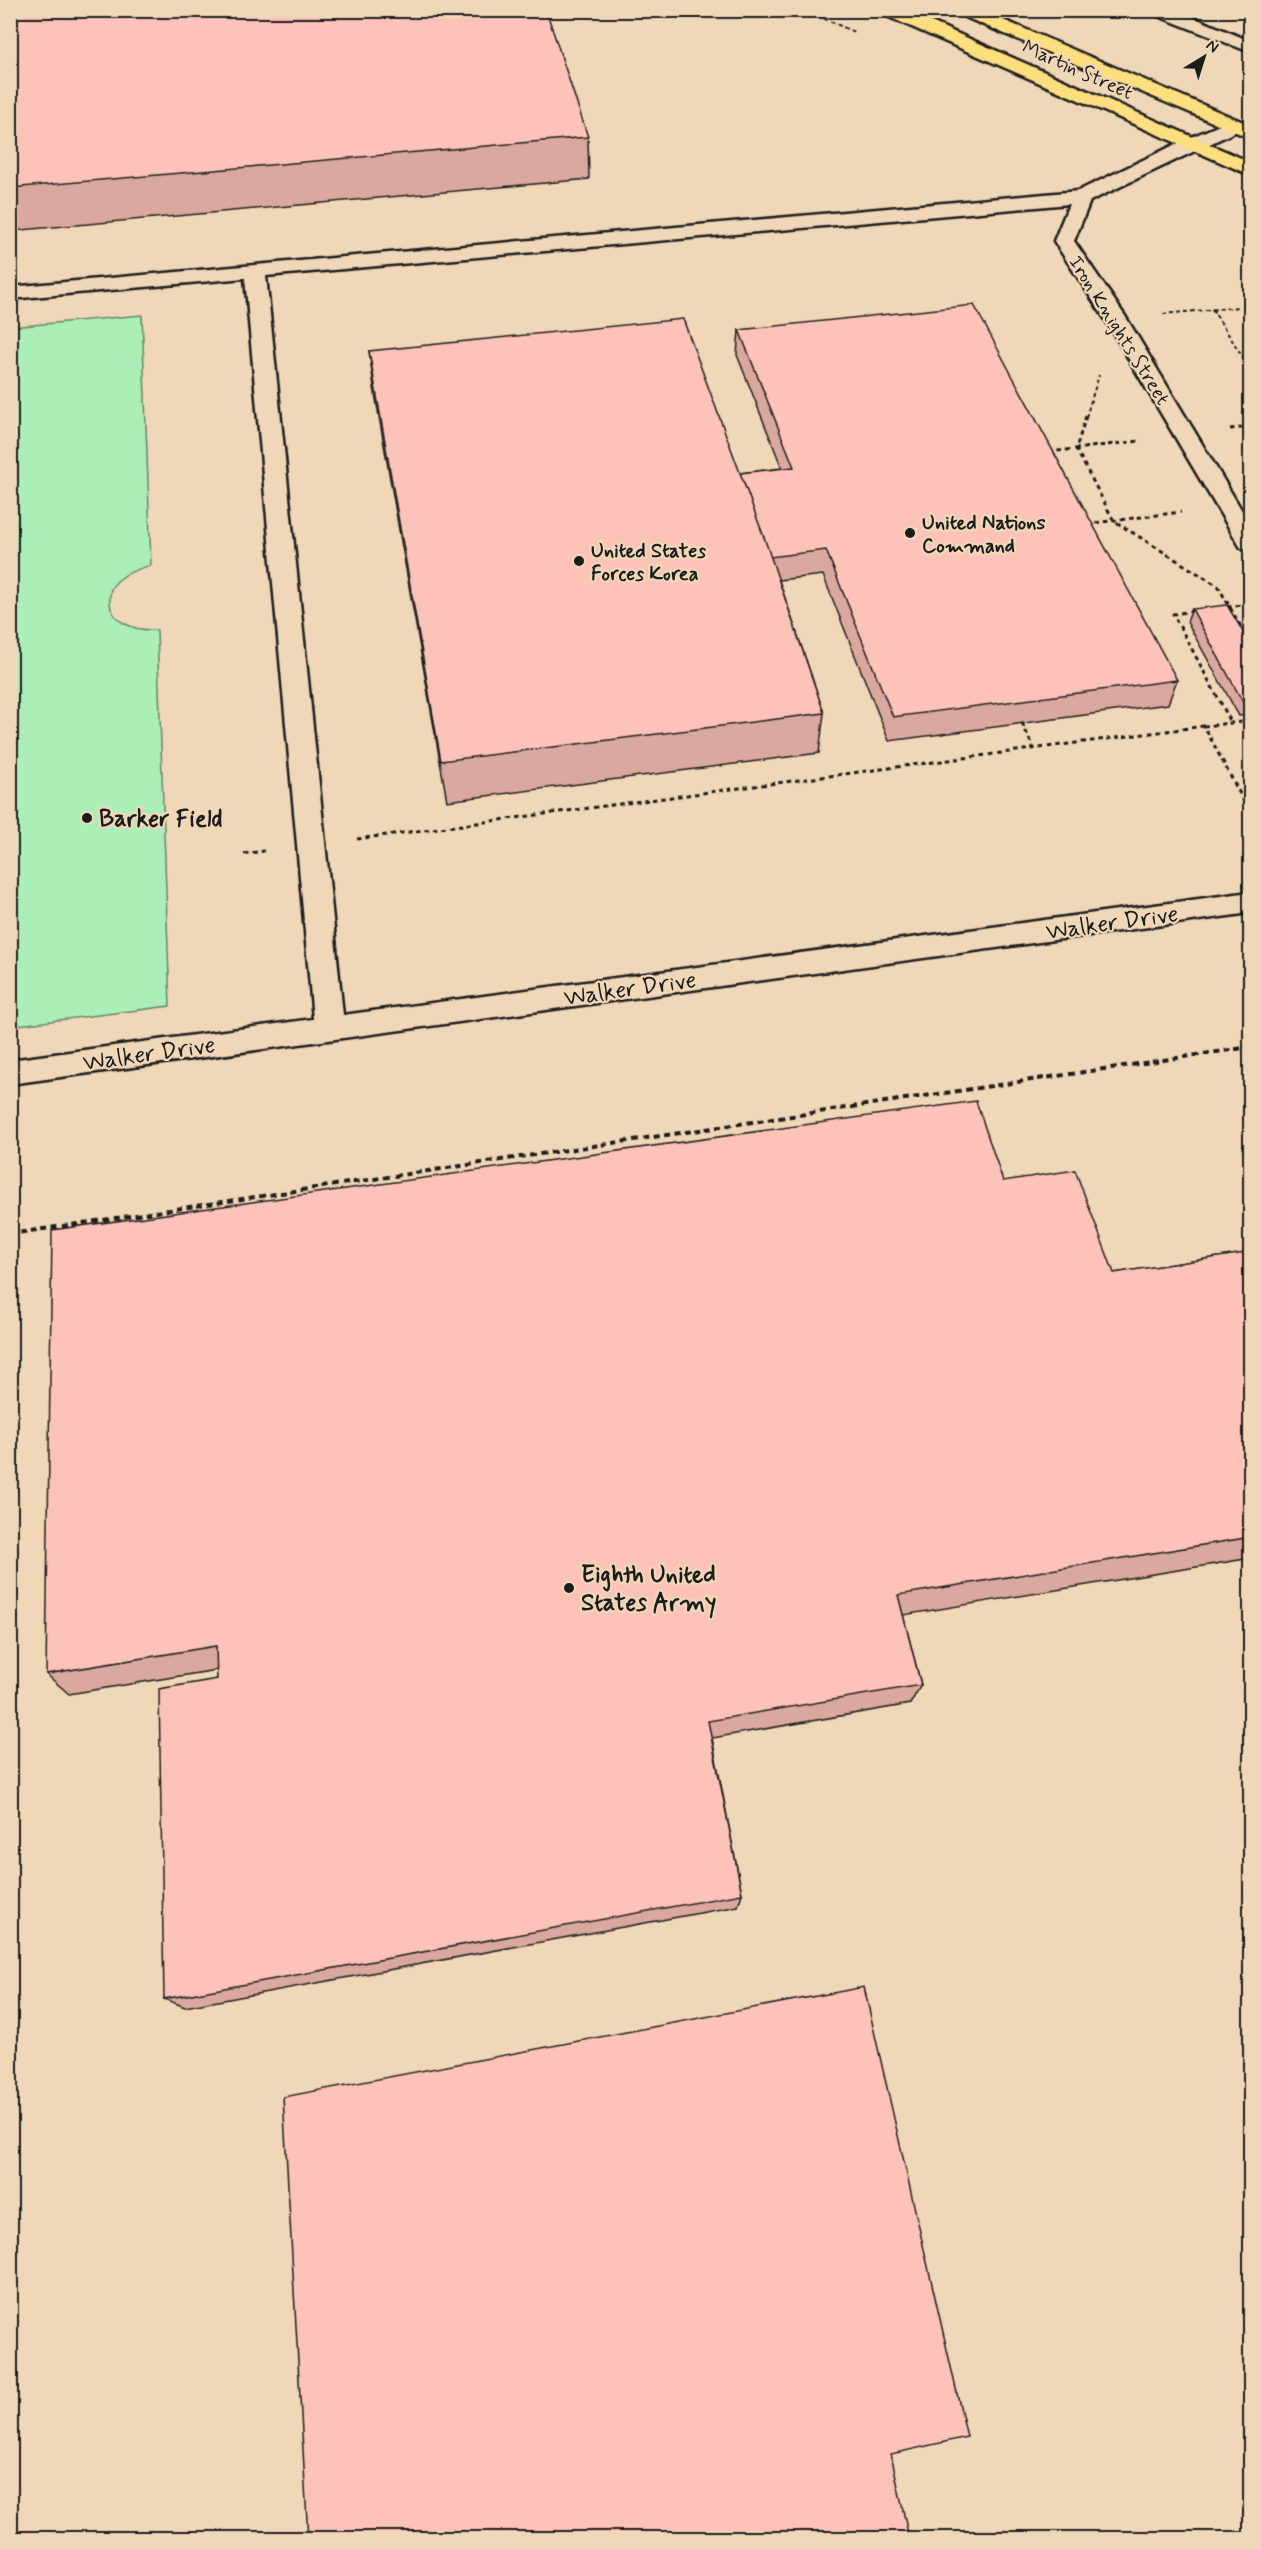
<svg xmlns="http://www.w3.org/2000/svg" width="1261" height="2549" font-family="Mynerve,sans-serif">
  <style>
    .green { fill: #aceeb7; stroke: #64856a; stroke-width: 1.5 }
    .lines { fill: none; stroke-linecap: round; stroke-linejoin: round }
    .minor-casing { stroke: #1c1c1c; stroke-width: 5 }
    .major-casing { stroke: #1c1c1c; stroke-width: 5 }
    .path-far2 { stroke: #1c1c1c; stroke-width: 2; stroke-dasharray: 4 3; stroke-linecap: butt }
    .path-far1 { stroke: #1c1c1c; stroke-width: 3; stroke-dasharray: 4.5 4; stroke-linecap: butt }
    .path { stroke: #1c1c1c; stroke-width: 4; stroke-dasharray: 6 4.5; stroke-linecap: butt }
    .minor { fill: #f0d7b8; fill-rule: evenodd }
    .major { fill: #fedf80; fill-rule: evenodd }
    .wall { fill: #daa89e; stroke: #1c1c1c; stroke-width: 1.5 }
    .building { fill: #fec3b8; stroke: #1c1c1c; stroke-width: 1.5 }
    .poi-dot { fill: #1c1c1c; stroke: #f0d7b8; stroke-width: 2 }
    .labels { text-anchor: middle; stroke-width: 4.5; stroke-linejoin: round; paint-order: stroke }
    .far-street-label { font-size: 20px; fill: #1c1c1c; stroke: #f0d7b8 }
    .far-poi-label { font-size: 20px; font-weight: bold; fill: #1c1c1c; stroke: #f0d7b8; text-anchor: start }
    .poi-label { font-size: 24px; font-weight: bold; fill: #1c1c1c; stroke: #f0d7b8; text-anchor: start }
    .street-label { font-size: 24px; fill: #1c1c1c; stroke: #f0d7b8 }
  </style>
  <rect width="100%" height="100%" fill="#f0d7b8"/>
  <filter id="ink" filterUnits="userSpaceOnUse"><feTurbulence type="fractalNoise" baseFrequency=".0167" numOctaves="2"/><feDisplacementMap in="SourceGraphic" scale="12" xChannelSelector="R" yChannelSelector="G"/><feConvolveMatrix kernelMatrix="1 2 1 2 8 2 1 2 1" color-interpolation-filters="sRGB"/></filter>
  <g filter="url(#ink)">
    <path class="green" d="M142,315L151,565C138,569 118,575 111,589C111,590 110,597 110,598C108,623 136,631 157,630L170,1006L11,1026V327Z"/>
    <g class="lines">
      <g class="minor-casing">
        <g id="minor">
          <path d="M1151,10H1176L1250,41V52L1153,14Z"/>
          <path d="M1234,119L1241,121L1243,125L1241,129L1090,201L1074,241L1127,319L1250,524V551L1241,548L1238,543L1105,319L1054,241L1069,204L266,276L343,1015L1250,892V913L10,1084V1060L313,1019L245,278L10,299V287L1078,191L1189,138Z"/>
        </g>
      </g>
      <g class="major-casing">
        <g id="major">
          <path d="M880,10H904L1250,162V175L882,14Z"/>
          <path d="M956,10H980L1250,125V138L958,14Z"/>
        </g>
      </g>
      <g class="path-far2">
        <path d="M805,10L854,32"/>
        <path d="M1212,309L1250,368"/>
        <path d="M1163,314L1239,307"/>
        <path d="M1086,417L1099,375"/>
      </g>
      <g class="path-far1">
        <path d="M1086,416L1076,449L1114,521L1218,586L1250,643"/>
        <path d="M1230,429L1250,427"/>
        <path d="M1049,452L1140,441"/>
        <path d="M1087,524L1181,512"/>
        <path d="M1227,607L1250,604"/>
        <path d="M1193,611L1173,614L1232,724"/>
        <path d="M1250,721L1204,726L1250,813"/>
        <path d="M1022,723L1034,749"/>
        <path d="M357,839L1204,726"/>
        <path d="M244,854L264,851"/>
      </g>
      <path class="path" d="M10,1234L1250,1047"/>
      <use href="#minor" class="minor"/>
      <use href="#major" class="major"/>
    </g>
    <g class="wall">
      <path d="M10,10L588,137L589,179L10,231Z"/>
      <path d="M739,330L1177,680L1168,704L889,741L823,575L779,580L824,713L819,753L447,801L375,394L369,351L740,473L782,468L737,355Z"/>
      <path d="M1192,609L1251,645V715L1239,716L1187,622Z"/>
      <path d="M1003,1181L1114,1273L1251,1252V1558L903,1615L921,1685L910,1704L712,1738L742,1894L738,1906L185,2007L164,1999L217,1679V1670L69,1694L46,1674Z"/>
    </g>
    <g class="building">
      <path d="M10,10H546L588,137L10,188Z"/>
      <path d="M974,305L1177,680L893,717L826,550L770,557L740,473L794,467L739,330Z"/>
      <path d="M683,319L765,540L824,713L441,761L369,351Z"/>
      <path d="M1227,605L1251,645V703L1244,704L1192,609Z"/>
      <path d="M976,1101L1003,1181L1075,1170L1114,1273L1251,1252V1537L898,1595L921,1685L708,1721L742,1894L164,1999L159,1689L217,1679L216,1646L46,1674L52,1230Z"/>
      <path d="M864,1987L967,2437L891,2454L909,2538H308L283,2097Z"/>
    </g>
  </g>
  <g class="poi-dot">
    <circle cx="910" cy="533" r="6"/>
    <circle cx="579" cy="561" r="6"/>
    <circle cx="87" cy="818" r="6"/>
    <circle cx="569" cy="1588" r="6"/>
  </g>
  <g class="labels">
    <g class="far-street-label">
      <text transform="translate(1078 69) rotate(24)" y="7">Martin Street</text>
      <text transform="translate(1120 330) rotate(58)" y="7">Iron Knights Street</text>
    </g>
    <g class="far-poi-label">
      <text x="922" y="529">United Nations<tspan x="922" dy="23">Command</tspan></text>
      <text x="591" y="557">United States<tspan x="591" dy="23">Forces Korea</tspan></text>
    </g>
    <g class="poi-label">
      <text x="99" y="826">Barker Field</text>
      <text x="581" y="1582">Eighth United<tspan x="581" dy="28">States Army</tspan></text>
    </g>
    <g class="street-label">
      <text transform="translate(1112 922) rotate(-8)" y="8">Walker Drive</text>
      <text transform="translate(630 988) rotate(-8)" y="8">Walker Drive</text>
      <text transform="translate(149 1053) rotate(-8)" y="8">Walker Drive</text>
    </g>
  </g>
  <rect width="1261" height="2549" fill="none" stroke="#f0d7b8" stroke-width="36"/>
  <rect x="18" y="18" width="1225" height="2513" fill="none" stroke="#1c1c1c" stroke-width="2" filter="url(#ink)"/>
  <g transform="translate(1204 57) rotate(38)" stroke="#f0d7b8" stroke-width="4.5" paint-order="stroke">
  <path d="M0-4.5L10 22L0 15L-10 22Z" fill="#1c1c1c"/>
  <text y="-9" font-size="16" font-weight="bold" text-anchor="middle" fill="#1c1c1c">N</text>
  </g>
</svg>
